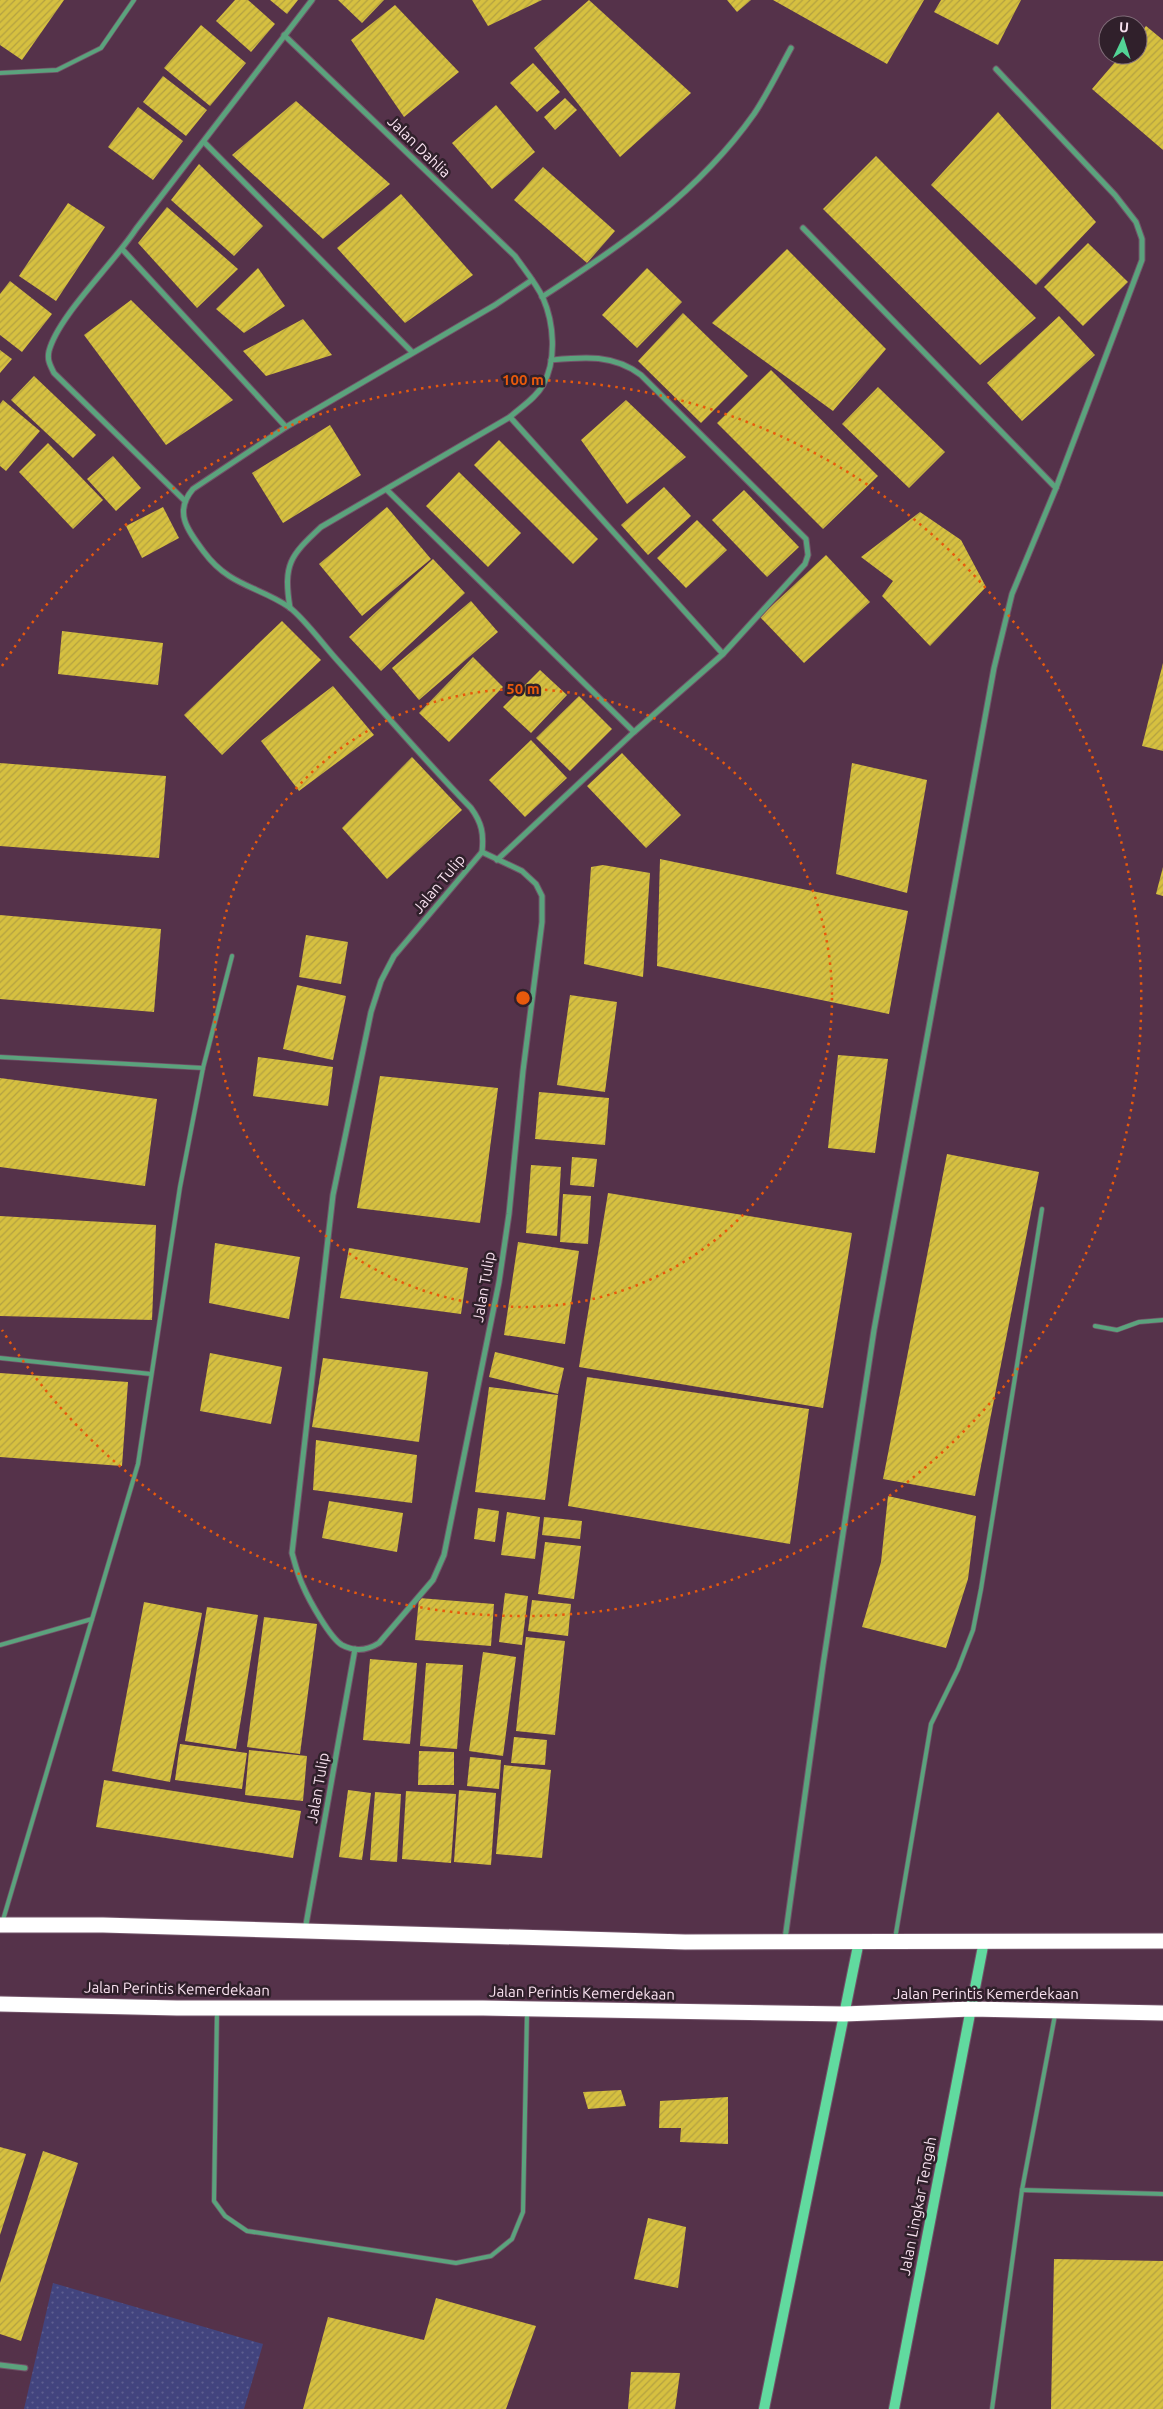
<svg xmlns="http://www.w3.org/2000/svg" width="1163" height="2409" font-family="Ubuntu,sans-serif">
  <style>
    .green { fill: url(#green-dots) }
    .building { fill: url(#building-hatch) }
    .lines { fill: none; stroke-linecap: round; stroke-linejoin: round }
    .lane-casing { stroke: #725268; stroke-width: 5.5 }
    .street-casing { stroke: #725268; stroke-width: 7 }
    .secondary-casing { stroke: #725268; stroke-width: 12 }
    .highway-casing { stroke: #725268; stroke-width: 17 }
    .lane { stroke: #5ba37d; stroke-width: 4 }
    .street { stroke: #5ba37d; stroke-width: 5 }
    .secondary { stroke: #61da9f; stroke-width: 10 }
    .highway { stroke: #fff; stroke-width: 15 }
    .ring { fill: none; stroke: #e8590c; stroke-width: 2.5; stroke-dasharray: 2.5 5 }
    .labels { text-anchor: middle; stroke-width: 5; stroke-linejoin: round; paint-order: stroke }
    .street-label { font-size: 15px; fill: #f8e1ef; stroke: #30202b }
    .centre { fill: #e8590c; stroke: #30202b; stroke-width: 2.5 }
    .ring-label { font-size: 15px; text-anchor: middle; font-weight: bold; fill: #e8590c; stroke: #30202b; stroke-width: 5; stroke-linejoin: round; paint-order: stroke }
  </style>
  <defs>
    <pattern id="green-dots" width="8" height="8" patternUnits="userSpaceOnUse" patternTransform="scale(1.25)"><rect width="8" height="8" fill="#42447e"/><path d="M2 2h.1M6 6h.1" fill="none" stroke="#5e5f91" stroke-width="1.8" stroke-linecap="round"/></pattern>
    <pattern id="building-hatch" width="6" height="6" patternUnits="userSpaceOnUse" patternTransform="scale(1.25)"><rect width="6" height="6" fill="#d6c040"/><path d="M-1 1l2-2M0 6l6-6M5 7l2-2" fill="none" stroke="#b3a142"/></pattern>
  </defs>
  <rect width="100%" height="100%" fill="#55324a"/>
  <path class="green" d="M53,2283L263,2344L244,2409H24Z"/>
  <g class="building">
    <path d="M0,0H64L22,60L0,45Z"/>
    <path d="M235,0H248L275,24L251,52L216,21Z"/>
    <path d="M270,0H298L287,14Z"/>
    <path d="M338,0H384L362,23Z"/>
    <path d="M472,0H542L488,26Z"/>
    <path d="M589,0L691,93L620,157L534,48Z"/>
    <path d="M727,0H751L737,12Z"/>
    <path d="M773,0H924L887,64Z"/>
    <path d="M941,0H1021L998,45L934,12Z"/>
    <path d="M395,5L459,72L404,117L351,40Z"/>
    <path d="M201,25L246,63L210,106L164,68Z"/>
    <path d="M1146,26L1163,40V150L1092,89L1121,55H1138V36Z"/>
    <path d="M533,63L560,92L537,112L510,83Z"/>
    <path d="M163,76L207,110L186,136L143,102Z"/>
    <path d="M565,98L577,110L555,130L544,117Z"/>
    <path d="M296,101L390,184L323,239L232,155Z"/>
    <path d="M496,105L535,152L492,189L452,143Z"/>
    <path d="M138,107L183,141L153,180L108,147Z"/>
    <path d="M998,112L1096,222L1036,285L931,185Z"/>
    <path d="M876,156L1036,318L980,365L823,209Z"/>
    <path d="M199,164L263,226L234,256L171,200Z"/>
    <path d="M543,167L615,231L587,263L514,200Z"/>
    <path d="M401,194L473,275L405,323L337,248Z"/>
    <path d="M68,203L105,227L56,301L19,276Z"/>
    <path d="M167,207L238,269L197,308L138,243Z"/>
    <path d="M1088,243L1128,282L1083,326L1044,287Z"/>
    <path d="M787,249L886,349L833,411L712,323Z"/>
    <path d="M258,268L285,306L244,333L216,309Z"/>
    <path d="M647,268L682,302L637,348L602,315Z"/>
    <path d="M10,281L52,314L22,352L0,335V294Z"/>
    <path d="M131,300L233,400L166,445L84,335Z"/>
    <path d="M683,313L748,376L701,423L638,361Z"/>
    <path d="M1059,316L1095,355L1022,421L987,383Z"/>
    <path d="M303,319L332,355L266,376L243,351Z"/>
    <path d="M0,350L12,359L0,373Z"/>
    <path d="M771,370L878,476L823,529L717,423Z"/>
    <path d="M34,376L96,435L73,458L11,400Z"/>
    <path d="M878,387L945,452L909,488L842,424Z"/>
    <path d="M3,400L40,431L6,471L0,466V404Z"/>
    <path d="M626,400L686,457L627,504L581,440Z"/>
    <path d="M330,425L361,475L283,523L252,473Z"/>
    <path d="M499,440L598,539L573,564L474,465Z"/>
    <path d="M48,443L103,500L73,529L19,472Z"/>
    <path d="M113,456L141,488L116,511L87,479Z"/>
    <path d="M459,472L521,533L488,567L426,506Z"/>
    <path d="M664,487L691,516L648,555L621,525Z"/>
    <path d="M744,490L799,547L767,577L712,520Z"/>
    <path d="M163,507L179,538L142,558L126,526Z"/>
    <path d="M387,507L431,559L362,616L319,564Z"/>
    <path d="M920,512L961,540L986,587L930,646L882,596L893,581L861,557Z"/>
    <path d="M697,520L727,550L686,588L657,558Z"/>
    <path d="M826,555L870,602L804,663L760,617Z"/>
    <path d="M433,559L465,593L381,671L349,637Z"/>
    <path d="M471,601L498,632L419,700L392,668Z"/>
    <path d="M282,621L321,660L222,755L184,715Z"/>
    <path d="M62,631L163,643L158,685L58,674Z"/>
    <path d="M473,657L503,687L449,742L419,713Z"/>
    <path d="M1163,663V751L1142,746Z"/>
    <path d="M540,670L567,695L531,733L503,707Z"/>
    <path d="M333,686L374,735L299,791L261,741Z"/>
    <path d="M579,696L612,729L570,771L536,738Z"/>
    <path d="M531,740L567,778L525,817L489,780Z"/>
    <path d="M622,753L681,815L646,848L587,786Z"/>
    <path d="M412,757L462,810L387,879L342,828Z"/>
    <path d="M0,763L166,776L159,858L0,846Z"/>
    <path d="M852,763L927,780L907,893L836,874Z"/>
    <path d="M660,859L908,911L889,1014L657,966Z"/>
    <path d="M603,865L650,873L643,977L584,964L591,867Z"/>
    <path d="M1163,867V896L1156,894Z"/>
    <path d="M0,915L161,929L154,1012L0,999Z"/>
    <path d="M306,935L348,942L341,984L299,977Z"/>
    <path d="M297,985L346,996L333,1060L283,1049Z"/>
    <path d="M570,995L617,1002L605,1092L557,1085Z"/>
    <path d="M838,1055L888,1059L875,1153L828,1148Z"/>
    <path d="M258,1057L333,1067L328,1106L253,1096Z"/>
    <path d="M380,1076L498,1088L480,1223L357,1208Z"/>
    <path d="M0,1078L157,1099L145,1186L0,1167Z"/>
    <path d="M539,1092L609,1098L605,1145L535,1139Z"/>
    <path d="M947,1154L1039,1172L975,1496L883,1479Z"/>
    <path d="M572,1157L597,1159L594,1187L570,1185Z"/>
    <path d="M531,1165L561,1167L557,1236L526,1233Z"/>
    <path d="M608,1193L852,1233L823,1408L579,1367Z"/>
    <path d="M563,1194L591,1196L588,1244L560,1242Z"/>
    <path d="M0,1216L156,1225L152,1320L0,1316Z"/>
    <path d="M518,1242L579,1251L565,1344L504,1335Z"/>
    <path d="M215,1243L300,1257L289,1319L209,1303Z"/>
    <path d="M349,1248L468,1268L461,1314L340,1298Z"/>
    <path d="M495,1352L564,1368L558,1394L489,1377Z"/>
    <path d="M210,1353L282,1367L271,1424L200,1411Z"/>
    <path d="M323,1358L428,1372L419,1442L312,1427Z"/>
    <path d="M0,1373L128,1382L122,1466L0,1457Z"/>
    <path d="M587,1377L809,1409L790,1544L568,1506Z"/>
    <path d="M489,1387L558,1395L545,1500L475,1492Z"/>
    <path d="M316,1440L417,1455L412,1503L313,1490Z"/>
    <path d="M888,1496L976,1516L968,1579L946,1648L862,1627L881,1562Z"/>
    <path d="M329,1501L403,1513L397,1552L322,1538Z"/>
    <path d="M478,1508L499,1511L495,1542L474,1539Z"/>
    <path d="M507,1512L540,1517L535,1559L501,1555Z"/>
    <path d="M544,1517L582,1521L580,1539L542,1535Z"/>
    <path d="M545,1542L581,1546L574,1599L538,1594Z"/>
    <path d="M505,1593L528,1596L522,1645L499,1642Z"/>
    <path d="M419,1598L494,1604L491,1646L415,1640Z"/>
    <path d="M532,1600L571,1604L568,1636L528,1631Z"/>
    <path d="M144,1602L202,1613L170,1782L112,1771Z"/>
    <path d="M207,1607L258,1615L236,1749L185,1741Z"/>
    <path d="M264,1617L317,1624L300,1754L247,1747Z"/>
    <path d="M526,1637L565,1641L555,1735L516,1731Z"/>
    <path d="M483,1652L516,1657L503,1756L469,1751Z"/>
    <path d="M370,1659L417,1663L410,1744L363,1740Z"/>
    <path d="M426,1663L463,1665L457,1749L420,1746Z"/>
    <path d="M514,1737L547,1740L545,1765L511,1763Z"/>
    <path d="M180,1744L247,1753L242,1789L175,1780Z"/>
    <path d="M249,1750L307,1756L303,1801L245,1795Z"/>
    <path d="M419,1751L454,1752V1785H418Z"/>
    <path d="M470,1757L501,1760L499,1789L467,1786Z"/>
    <path d="M504,1765L551,1770L542,1858L496,1854Z"/>
    <path d="M104,1780L301,1811L293,1858L96,1827Z"/>
    <path d="M348,1790L371,1793L362,1860L339,1857Z"/>
    <path d="M459,1790L496,1793L491,1865L454,1862Z"/>
    <path d="M406,1791L456,1794L451,1863L402,1859Z"/>
    <path d="M375,1792L401,1794L397,1862L370,1860Z"/>
    <path d="M621,2090L626,2106L588,2109L583,2092Z"/>
    <path d="M728,2097V2144L680,2142L681,2128H659L660,2101Z"/>
    <path d="M0,2147L26,2154L0,2235Z"/>
    <path d="M43,2151L78,2163L21,2341L0,2334V2283Z"/>
    <path d="M648,2218L686,2227L678,2288L634,2279Z"/>
    <path d="M1054,2259L1163,2261V2409H1051Z"/>
    <path d="M436,2298L536,2326L506,2409H303L328,2317L424,2340Z"/>
    <path d="M631,2372L680,2373L675,2409H628Z"/>
  </g>
  <g class="lines">
    <g class="lane-casing">
      <g id="lane">
        <path d="M0,73L57,70L101,48L134,0"/>
        <path d="M0,1057L203,1068"/>
        <path d="M1095,1326L1117,1330L1139,1322L1163,1320"/>
        <path d="M0,1358L151,1374"/>
        <path d="M0,1645L92,1619"/>
        <path d="M3,1920L138,1464L180,1187L203,1068L232,956"/>
        <path d="M895,1939L931,1724L958,1669L973,1630L981,1589L1042,1209"/>
        <path d="M217,2011L214,2201L225,2216L247,2231L456,2263L491,2256L512,2239L523,2212L527,2013"/>
        <path d="M1022,2190L1163,2194"/>
        <path d="M992,2409L1022,2190L1055,2015"/>
      </g>
    </g>
    <g class="street-casing">
      <g id="street">
        <path d="M284,35L515,256C524,269 536,283 543,298C554,323 557,360 543,385C536,398 521,407 510,417L321,527C290,556 283,564 290,608"/>
        <path d="M204,142L412,352"/>
        <path d="M803,228L1056,488"/>
        <path d="M123,250L286,427"/>
        <path d="M542,297C621,246 699,192 754,114C768,93 779,70 791,48"/>
        <path d="M510,417L723,654"/>
        <path d="M387,490L634,732"/>
        <path d="M184,500L54,373C50,365 47,360 49,351C58,316 114,263 136,229L312,0"/>
        <path d="M482,852L522,871L536,884L542,896V922L523,1071L509,1214L499,1282L444,1555L433,1580L379,1643C368,1650 355,1652 342,1645C330,1638 309,1600 303,1586C298,1576 295,1564 292,1553L333,1195L371,1012L381,981L394,956Z"/>
        <path d="M482,852C484,834 482,823 471,808C425,761 382,710 338,661C325,647 304,618 289,607C258,586 229,586 204,552C188,531 173,512 193,489L286,427L495,305L532,280"/>
        <path d="M497,860L634,732L723,654L805,564L808,555L806,539L641,375C613,354 584,357 551,360"/>
        <path d="M305,1930L355,1649"/>
        <path d="M785,1939L823,1665L874,1330L994,668L1012,594L1056,488L1142,260V239L1136,222L1115,195L996,69"/>
        <path d="M0,2365L25,2368"/>
      </g>
    </g>
    <g class="secondary-casing">
      <g id="secondary">
        <path d="M764,2409L859,1941"/>
        <path d="M894,2409L984,1941"/>
      </g>
    </g>
    <g class="highway-casing">
      <g id="highway">
        <path d="M0,1925H103L685,1942L1163,1941"/>
        <path d="M0,2004L177,2008H483L844,2014L971,2009L1163,2013"/>
      </g>
    </g>
    <use href="#lane" class="lane"/>
    <use href="#street" class="street"/>
    <use href="#secondary" class="secondary"/>
    <use href="#highway" class="highway"/>
  </g>
  <g class="ring">
    <circle cx="523" cy="998" r="309"/>
    <path d="M2 666A618 618 0 1 1 2 1330"/>
  </g>
  <g class="labels">
    <g class="street-label">
      <text transform="translate(419 147) rotate(44)" y="5">Jalan Dahlia</text>
      <text transform="translate(439 884) rotate(-50)" y="5">Jalan Tulip</text>
      <text transform="translate(484 1287) rotate(-80)" y="5">Jalan Tulip</text>
      <text transform="translate(318 1788) rotate(-80)" y="5">Jalan Tulip</text>
      <text transform="translate(177 1989) rotate(1)" y="5">Jalan Perintis Kemerdekaan</text>
      <text transform="translate(582 1993) rotate(1)" y="5">Jalan Perintis Kemerdekaan</text>
      <text x="986" y="1999">Jalan Perintis Kemerdekaan</text>
      <text transform="translate(918 2206) rotate(-79)" y="5">Jalan Lingkar Tengah</text>
    </g>
  </g>
  <circle cx="523" cy="998" r="8" class="centre"/>
  <g class="ring-label">
    <text x="523" y="385">100 m</text>
    <text x="523" y="694">50 m</text>
  </g>
  <g transform="translate(1123 40) rotate(4)"><circle r="24" fill="#30202b" stroke="#806d79"/>
  <path d="M0-4L9 19L0 12L-9 19Z" fill="#53d396"/>
  <text y="-8" font-size="14" font-weight="bold" text-anchor="middle" fill="#f8e1ef">U</text>
  </g>
</svg>
